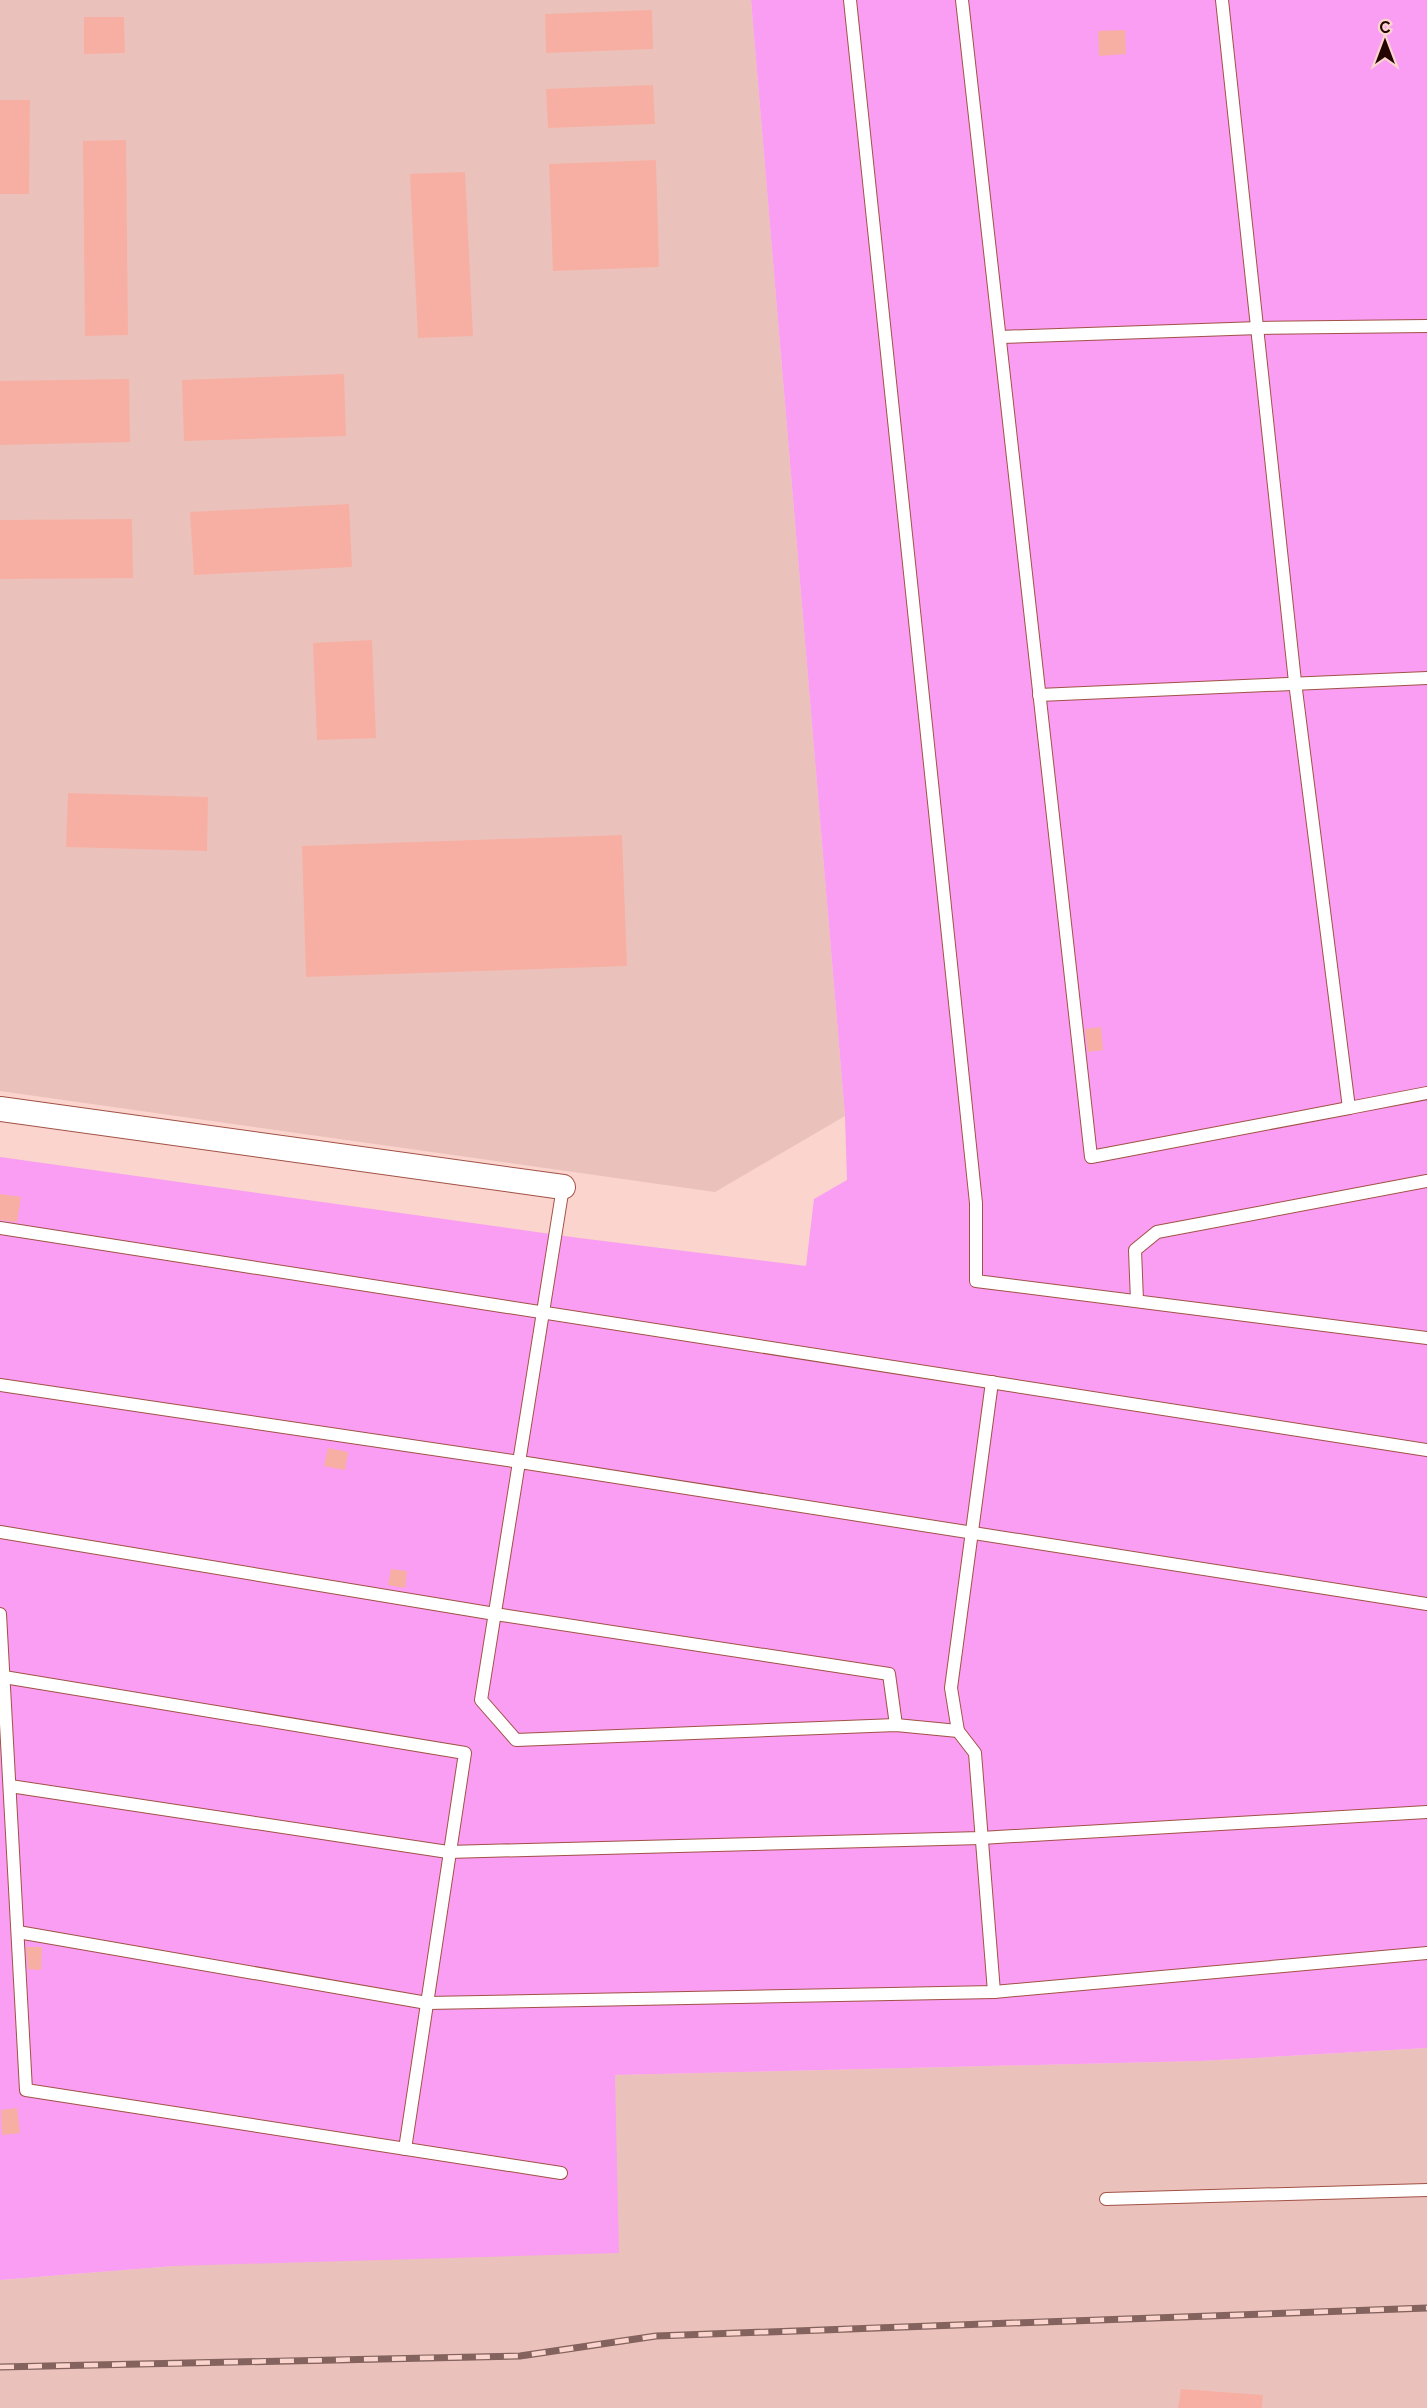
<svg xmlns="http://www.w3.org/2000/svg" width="1427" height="2408" font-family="Raleway,sans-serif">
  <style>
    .built { fill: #ebc2bb }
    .green { fill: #f99ef2 }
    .building { fill: #f8afa3 }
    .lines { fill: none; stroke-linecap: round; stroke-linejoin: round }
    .lane-casing { stroke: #a25145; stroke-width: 14 }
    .street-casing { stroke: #a25145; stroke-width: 26 }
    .lane { stroke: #fff; stroke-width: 12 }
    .street { stroke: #fff; stroke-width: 24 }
    .rail-casing { stroke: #84625e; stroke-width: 7 }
    .rail { stroke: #fad4cd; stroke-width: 4.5; stroke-dasharray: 14; stroke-linecap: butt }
  </style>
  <rect width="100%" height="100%" fill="#fad4cd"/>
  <g class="built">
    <path d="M0,0H751L845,1116L715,1192L0,1091Z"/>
    <path d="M1427,2048V2408H0V2280L174,2266L615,2075L1200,2061Z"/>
  </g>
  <path class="green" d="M751,0H1427V2048L1200,2061L615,2075L619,2253L174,2266L0,2280V1157L579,1238L806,1266L814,1199L847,1180L845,1116Z"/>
  <g class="building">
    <path d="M652,10L653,49L546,53L545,14Z"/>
    <path d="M84,17H124L125,53L84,54Z"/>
    <path d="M1125,30L1126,54L1099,56L1098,31Z"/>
    <path d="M653,85L655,124L548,128L546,89Z"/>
    <path d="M0,100H30L29,194H0Z"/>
    <path d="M126,140L128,335L85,336L83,141Z"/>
    <path d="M656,160L659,267L553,271L549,164Z"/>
    <path d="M465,172L473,336L418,338L410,174Z"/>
    <path d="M344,374L346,436L184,441L182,380Z"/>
    <path d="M129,379L130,442L0,445V381Z"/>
    <path d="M349,504L352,567L194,575L190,512Z"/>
    <path d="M132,519L133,578L0,579V520Z"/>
    <path d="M372,640L376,738L317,740L313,643Z"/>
    <path d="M68,793L208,797L207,851L66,847Z"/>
    <path d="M622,835L627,966L306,977L302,846Z"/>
    <path d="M1101,1027L1103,1050L1088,1052L1085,1029Z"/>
    <path d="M0,1194L21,1197L17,1222L0,1220Z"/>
    <path d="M328,1448L348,1452L345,1470L324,1466Z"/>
    <path d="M391,1569L407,1571L405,1588L388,1585Z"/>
    <path d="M26,1947H42L41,1970L28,1969Z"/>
    <path d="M17,2108L20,2133L2,2135L1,2110Z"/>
    <path d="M1181,2389L1263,2395L1262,2408H1178Z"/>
  </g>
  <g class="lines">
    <g class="lane-casing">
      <g id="lane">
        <path d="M850,0L976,1203V1281L1427,1338"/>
        <path d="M962,0L1091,1157L1349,1108"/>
        <path d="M1222,0L1295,682L1349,1108L1427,1093"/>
        <path d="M1000,337L1259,328L1427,326"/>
        <path d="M1039,695L1427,678"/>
        <path d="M563,1187L481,1700L516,1740L896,1725L958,1731L975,1753L994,1992"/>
        <path d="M0,1228L1427,1450"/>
        <path d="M1137,1301L1135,1250L1157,1232L1427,1181"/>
        <path d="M0,1385L520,1462L1427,1604"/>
        <path d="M0,1532L495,1614L889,1674L896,1725"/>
        <path d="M0,1614L26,2090L561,2173"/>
        <path d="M4,1677L465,1753L405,2149"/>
        <path d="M958,1731L951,1688L992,1382"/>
        <path d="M10,1786L448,1852L981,1838L1427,1812"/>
        <path d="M18,1932L427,2003L994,1992L1427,1953"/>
        <path d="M1106,2199L1427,2190"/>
      </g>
    </g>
    <g class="street-casing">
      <path id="street" d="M0,1109L563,1187"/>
    </g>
    <use href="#lane" class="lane"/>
    <use href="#street" class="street"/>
    <g class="rail-casing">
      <path id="rail" d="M0,2367L520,2356L656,2336L1427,2308"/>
    </g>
    <use href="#rail" class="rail"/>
  </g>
  <g transform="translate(1385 42)" stroke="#fad4cd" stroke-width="4.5" paint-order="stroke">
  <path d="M0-4.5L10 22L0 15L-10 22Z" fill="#240503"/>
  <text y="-9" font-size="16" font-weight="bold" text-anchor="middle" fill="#240503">С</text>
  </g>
</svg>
